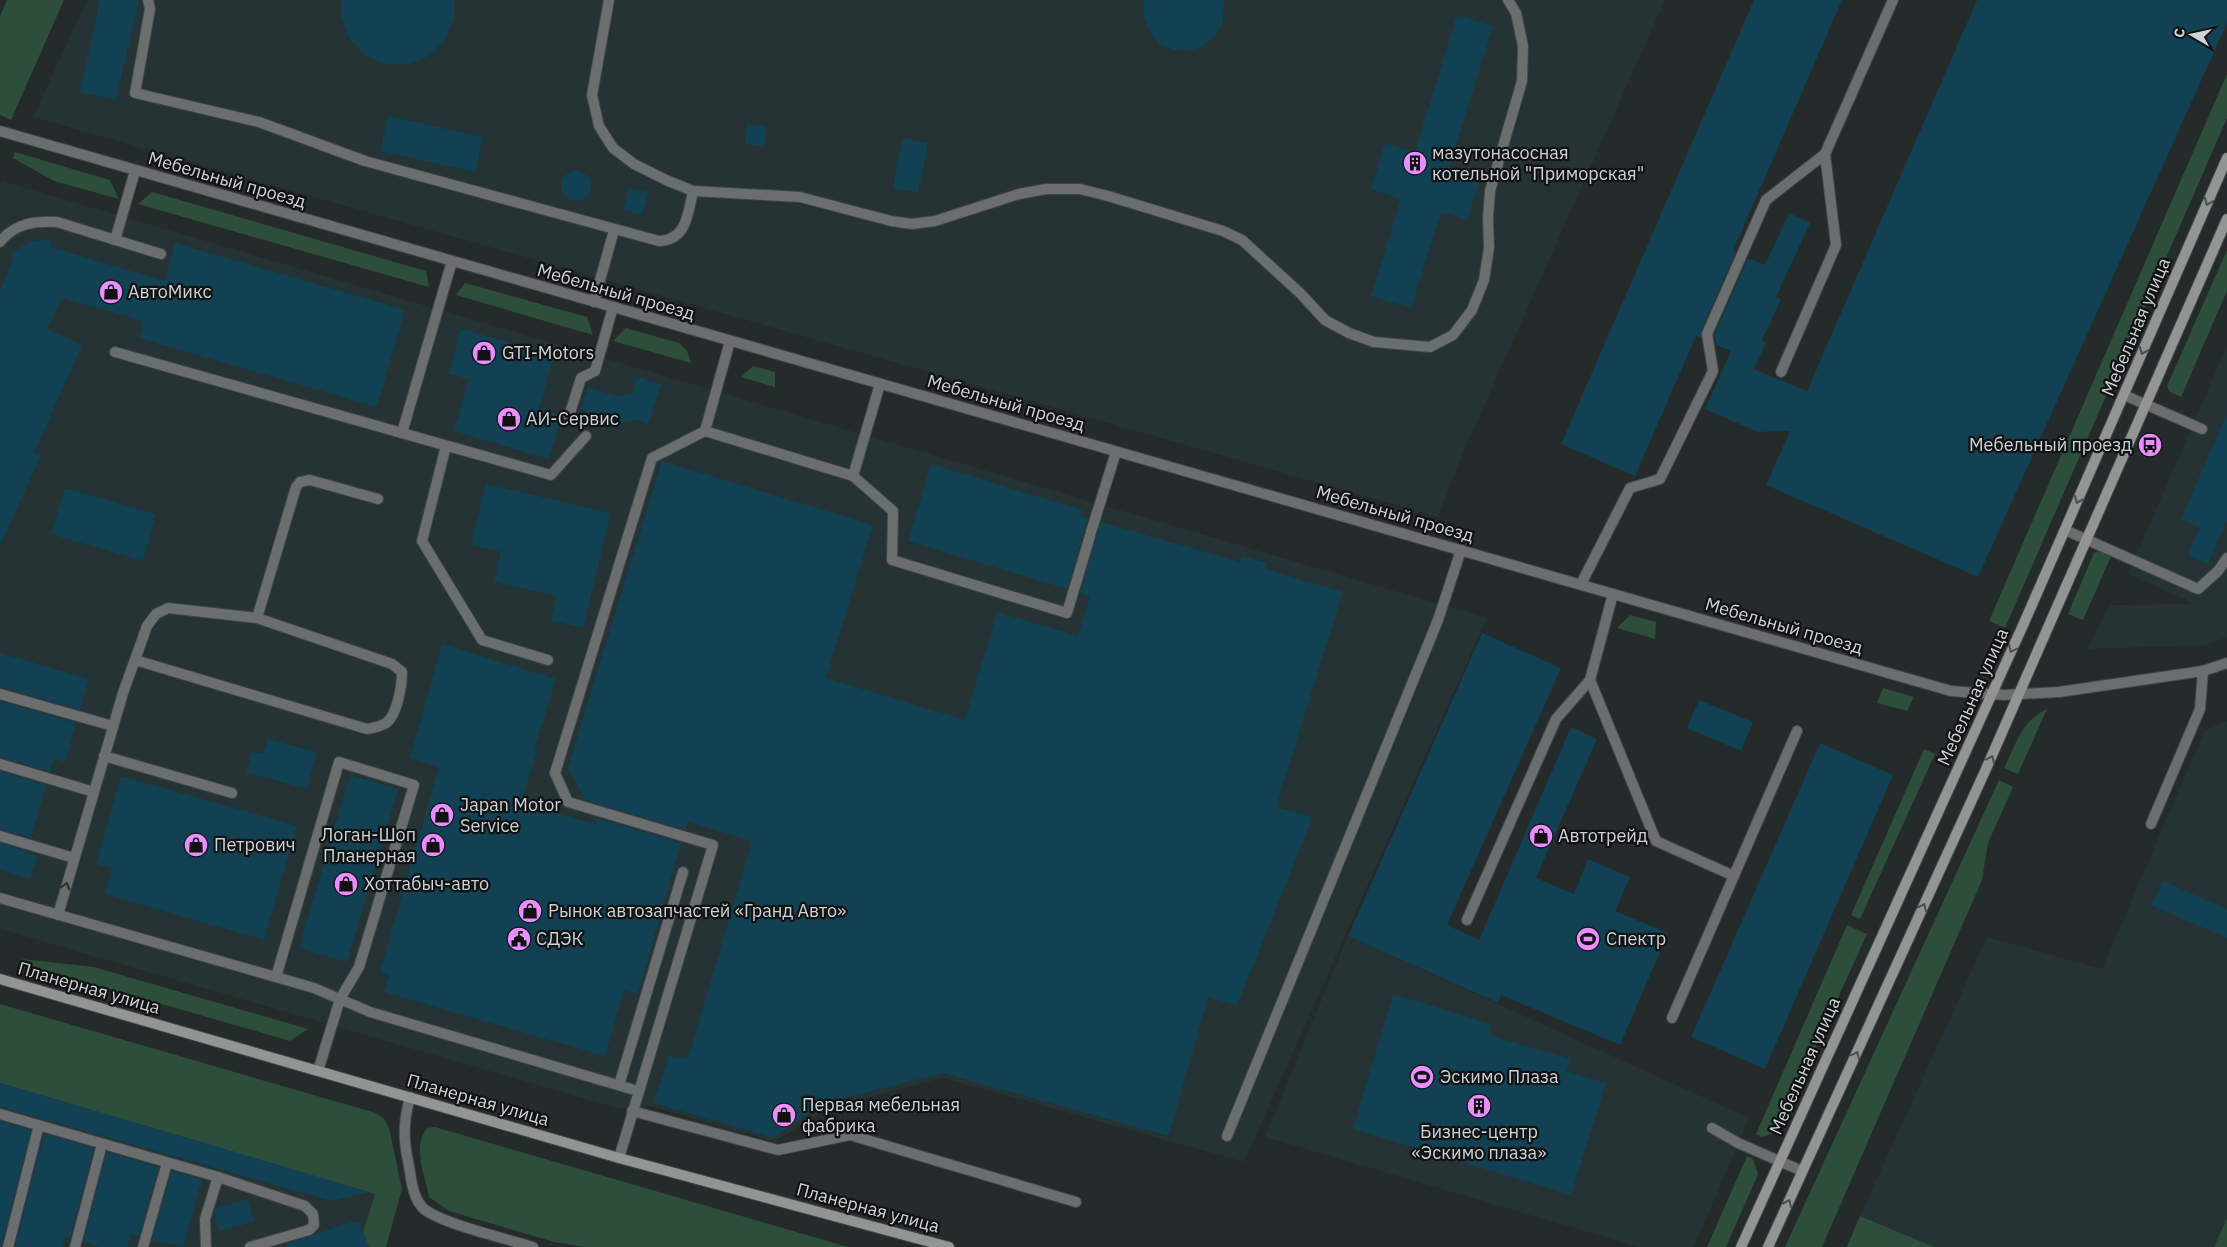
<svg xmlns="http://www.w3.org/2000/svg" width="2227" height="1247" font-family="'IBM Plex Sans',sans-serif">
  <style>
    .built { fill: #253334 }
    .green { fill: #2d4e3b }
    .building { fill: #124153 }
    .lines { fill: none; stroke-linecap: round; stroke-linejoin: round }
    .lane-casing { stroke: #404546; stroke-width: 12 }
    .street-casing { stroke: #404546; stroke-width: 12 }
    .secondary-casing { stroke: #404546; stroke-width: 12 }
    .lane { stroke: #6b6e6e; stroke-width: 10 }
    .street { stroke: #6b6e6e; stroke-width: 10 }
    .secondary { stroke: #919594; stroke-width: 10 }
    .oneway { stroke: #4a4d4d }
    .oneway2 { stroke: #2b2e2e }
    .labels { text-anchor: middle; stroke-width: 4.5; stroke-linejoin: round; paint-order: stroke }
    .poi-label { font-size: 18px; fill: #cfd3d3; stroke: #101213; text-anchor: start }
    .street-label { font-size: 18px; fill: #cfd3d3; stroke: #101213 }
  </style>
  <rect width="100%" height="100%" fill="#252a2b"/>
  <g class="built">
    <path d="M87,0H1665L1463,453L1438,517L33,117Z"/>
    <path d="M2,181L1487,618L1244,1162L943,1078L828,1108L774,1142L650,1106L620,1109L0,929V185Z"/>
    <path d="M2227,346V637L2207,645L2088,649L2110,605L2195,604L2128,574Z"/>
    <path d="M2227,721V1218L2214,1247H1934L1860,1216L1987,937L2102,969L2205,730Z"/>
    <path d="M1348,936L1749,1118L1694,1247H1639L1265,1137Z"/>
    <path d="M0,1083L375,1194L363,1232L368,1245L361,1247H0Z"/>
  </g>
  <g class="green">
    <path d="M7,0H64L11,120L0,115V16Z"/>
    <path d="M2227,74V118L2005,628L1989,621Z"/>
    <path d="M15,152L110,180L119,199L54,181L13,158Z"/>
    <path d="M152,192L426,271L429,287L138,204Z"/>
    <path d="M2227,250V291L2181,397L2170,392L2167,386Z"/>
    <path d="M465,283L587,317L593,335L456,295Z"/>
    <path d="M626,328L679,343L687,351L691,363L613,341Z"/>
    <path d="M753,366L775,372V387L741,377Z"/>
    <path d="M2104,548L2113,552L2083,620L2068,614L2094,553Z"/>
    <path d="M1630,615L1656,622L1655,639L1617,628Z"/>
    <path d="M1883,688L1914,697L1907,711L1877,703Z"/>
    <path d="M2047,709L2018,774L2004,768C2016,744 2021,721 2047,709Z"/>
    <path d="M1924,749L1935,754L1860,919L1851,915Z"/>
    <path d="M1999,780L2013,787L1988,843L1982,880L1822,1247H1785Z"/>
    <path d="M1847,925L1867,934L1777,1132L1762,1137L1756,1134Z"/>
    <path d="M21,959L94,967L308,1029L290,1041L20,963Z"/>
    <path d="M0,1004L376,1113L384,1119L389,1128L402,1189L386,1247H361L368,1245L363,1232L375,1194L0,1083Z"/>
    <path d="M435,1127L848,1247H584L554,1242L449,1211L429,1197C425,1175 412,1148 427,1128Z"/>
    <path d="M1747,1156L1753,1159L1758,1174L1726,1247H1707Z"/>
    <path d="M1860,1216L1934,1247H1847Z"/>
    <path d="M2227,1218V1247H2214Z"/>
  </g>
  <g class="building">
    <path d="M100,0H139L116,100L80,92Z"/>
    <path d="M341,0H454V19L445,40L429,56L408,64H386L365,55L350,39L341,18Z"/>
    <path d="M1144,0H1224L1223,20L1217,34L1205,45L1190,51L1175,50L1160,44L1150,32L1144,18Z"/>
    <path d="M1754,0H1842L1733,251L1736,252L1701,331V338L1696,336L1635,476L1561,444Z"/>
    <path d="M1977,0H2227V23L1978,577L1766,485L1790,431L1758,432L1705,409L1731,351L1716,345L1714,335L1748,258L1765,265L1789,213L1810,223L1776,297L1781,299L1762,341L1766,343L1754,369L1807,391Z"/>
    <path d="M1457,15L1493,26L1447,174L1479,183L1467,220L1441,212L1411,308L1371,296L1401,199L1371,189L1385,143L1415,152Z"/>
    <path d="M388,116L483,137L475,172L380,151Z"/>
    <path d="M747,124L766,126L764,146L745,144Z"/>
    <path d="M903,138L928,143L918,193L893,188Z"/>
    <circle cx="576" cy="186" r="15"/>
    <path d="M629,188L648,192L642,215L623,210Z"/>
    <path d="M41,240L52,241L51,247L164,281L175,243L405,310L377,407L139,338L144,321L62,298L47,329L82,345L34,453L41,456L0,545V291L13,259L10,254L29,242Z"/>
    <path d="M461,329L554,355L539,408L562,415L549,459L454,431L469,379L449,374Z"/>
    <path d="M637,377L661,384L649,424L638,420L622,423L580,409L588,387L619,397L633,393Z"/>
    <path d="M2227,414V520L2208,564L2188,555L2200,527L2181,519Z"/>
    <path d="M662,461L873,525L826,678L965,720L997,612L1078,636L1090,596L1080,593L1101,522L1240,562L1242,556L1267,563L1265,569L1343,592L1276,807L1313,817L1237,1006L1208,997L1169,1136L943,1073L824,1103L773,1138L654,1103L669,1055L688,1059L752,841L688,822L685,830L585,800L568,767Z"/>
    <path d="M931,464L1082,510L1080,516L1088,518L1067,589L908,541Z"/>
    <path d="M486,484L611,513L583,628L551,620L557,596L494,582L501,552L471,545Z"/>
    <path d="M65,488L156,514L143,561L51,534Z"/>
    <path d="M1482,633L1561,668L1447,925L1479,940L1571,727L1597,739L1536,878L1574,894L1588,859L1630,877L1615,911L1668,933L1620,1045L1501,995L1498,1003L1348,936Z"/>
    <path d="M442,644L556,679L534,750L537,751L521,803L598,825L593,817L681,843L638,994L624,990L605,1056L384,992L389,975L380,972L439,767L410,758Z"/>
    <path d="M0,653L89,679L80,710L0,687Z"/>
    <path d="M1699,700L1753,722L1741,751L1687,728Z"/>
    <path d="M0,701L76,723L65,762L54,759L50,772L0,757Z"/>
    <path d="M268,739L317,752L307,789L246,772L252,751L263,754Z"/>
    <path d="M1820,743L1893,775L1765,1069L1691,1037Z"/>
    <path d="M0,771L46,785L31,838L0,829Z"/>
    <path d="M350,775L398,789L347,962L299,948Z"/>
    <path d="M121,776L297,826L264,940L105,894L112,868L96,864Z"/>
    <path d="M0,843L27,851L26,853L37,856L30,879L0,870Z"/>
    <path d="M2163,881L2227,909V938L2151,905Z"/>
    <path d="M1393,994L1492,1024L1489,1035L1570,1059L1566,1071L1606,1083L1571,1195L1353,1129Z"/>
    <path d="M0,1083L195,1140L369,1192L332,1201L0,1107Z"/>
    <path d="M0,1121L31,1130L1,1247H0Z"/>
    <path d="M44,1134L94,1148L70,1238L65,1237L63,1247H15Z"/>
    <path d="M107,1152L159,1167L139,1236L131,1234L127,1247H99L83,1242Z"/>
    <path d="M172,1171L202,1180L183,1247L152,1240Z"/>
    <path d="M248,1199L254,1222L219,1231L214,1212L216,1208Z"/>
    <path d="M352,1222H359L369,1247H287L286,1244Z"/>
  </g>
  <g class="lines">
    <g class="lane-casing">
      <g id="lane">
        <path d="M148,0L150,9L135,93L259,122L365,161L659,241C687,240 688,213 693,191"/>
        <path d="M609,0L592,95L599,126L613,148L634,164L666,180L693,191L800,197L891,221L912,224L935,221L1019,194L1046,189H1080L1108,196L1223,231L1242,240L1301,294L1325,320L1349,333L1374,342L1430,347L1453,335L1472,310L1484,280L1489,248L1488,218L1490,191L1522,81L1523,46L1516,13L1508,0"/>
        <path d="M115,240L135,171"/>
        <path d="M0,242C15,223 35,221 57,222L161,254"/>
        <path d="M594,302L614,230"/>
        <path d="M730,341L705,431L853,476L880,384"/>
        <path d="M115,352L551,475L586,436"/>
        <path d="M1781,372L1836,245L1825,154"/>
        <path d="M2124,395L2202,429"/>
        <path d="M569,416L581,378L595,371L613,307"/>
        <path d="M402,433L452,261"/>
        <path d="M446,446L422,541L482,640L548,660"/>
        <path d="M853,476L893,511L892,560L1067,613L1090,536"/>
        <path d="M2065,530L2198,589L2218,571L2227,558"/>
        <path d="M1091,532L1116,452"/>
        <path d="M1581,584L1630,488L1660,479L1713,371L1707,334L1766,200L1825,154L1893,0"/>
        <path d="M257,618L296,487L300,482L310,480L378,499"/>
        <path d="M1590,680L1656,841L1734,876"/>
        <path d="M0,694L113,726"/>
        <path d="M104,756L232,793"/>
        <path d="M0,764L94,792"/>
        <path d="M2151,824L2200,709L2203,671"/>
        <path d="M0,836L74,858"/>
        <path d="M0,898L314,988L370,1012L638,1091"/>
        <path d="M58,915L123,693L147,626L156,614L168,608L257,618L392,664L402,672C402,685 397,716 386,723C380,727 373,728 367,729L135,660"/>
        <path d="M1467,920L1556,719L1590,680L1613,594"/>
        <path d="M276,977L339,762L414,785L359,967L340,999L318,1071"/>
        <path d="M1672,1018L1797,731"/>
        <path d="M619,1085L683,872"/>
        <path d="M410,1097C403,1124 403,1139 409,1166C411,1179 413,1199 424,1209C443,1224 507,1239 533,1247"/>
        <path d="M632,1111L778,1150L850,1135L1076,1202"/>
        <path d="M0,1114L218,1177L305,1206L313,1214L314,1225L309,1230L250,1247"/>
        <path d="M1712,1128L1738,1143L1802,1171"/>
        <path d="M1227,1136L1438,620L1461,550"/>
        <path d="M619,1158L713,845L568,802L555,773L652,458L705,431"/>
        <path d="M8,1247L39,1125"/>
        <path d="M75,1247L102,1144"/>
        <path d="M143,1247L167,1163"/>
        <path d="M206,1247L205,1219L218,1177"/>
      </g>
    </g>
    <g class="street-casing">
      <path id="street" d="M0,131L1951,691L2004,695L2059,692L2203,671L2227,663"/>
    </g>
    <g class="secondary-casing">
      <g id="secondary">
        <path d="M0,979L619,1158L949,1247"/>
        <path d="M1741,1247L2024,623L2227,158"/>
        <path d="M1768,1247L1986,769L2227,219"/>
      </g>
    </g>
    <use href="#lane" class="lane"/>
    <use href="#street" class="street"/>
    <use href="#secondary" class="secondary"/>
  </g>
  <defs><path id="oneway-chevron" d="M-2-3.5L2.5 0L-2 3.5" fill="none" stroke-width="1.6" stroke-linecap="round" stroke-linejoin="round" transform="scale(1.25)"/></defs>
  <g class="oneway">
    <use href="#oneway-chevron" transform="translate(2208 202) rotate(113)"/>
    <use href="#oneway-chevron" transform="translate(2143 351) rotate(113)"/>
    <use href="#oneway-chevron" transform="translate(2078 500) rotate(114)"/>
    <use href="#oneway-chevron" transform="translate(2012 649) rotate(115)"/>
    <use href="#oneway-chevron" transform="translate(1991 759) rotate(-67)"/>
    <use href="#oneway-chevron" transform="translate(1923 907) rotate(-65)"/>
    <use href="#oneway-chevron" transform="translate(1856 1055) rotate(-65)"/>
    <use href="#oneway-chevron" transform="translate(1788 1203) rotate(-66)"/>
  </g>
  <use class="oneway2" href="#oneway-chevron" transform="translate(66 886) rotate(-74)"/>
  <defs>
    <g id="building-disc" transform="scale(1.25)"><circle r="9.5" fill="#e98efe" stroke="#101213"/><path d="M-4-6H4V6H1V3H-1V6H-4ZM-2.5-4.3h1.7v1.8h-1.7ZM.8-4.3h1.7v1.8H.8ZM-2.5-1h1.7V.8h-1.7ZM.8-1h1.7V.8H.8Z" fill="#111"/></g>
    <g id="shop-disc" transform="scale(1.25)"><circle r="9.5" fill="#e98efe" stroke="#101213"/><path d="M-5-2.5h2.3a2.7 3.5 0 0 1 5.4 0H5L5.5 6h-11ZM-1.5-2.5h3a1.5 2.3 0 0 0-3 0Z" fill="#111"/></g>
    <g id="bus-disc" transform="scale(1.25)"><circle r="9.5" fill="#e98efe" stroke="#101213"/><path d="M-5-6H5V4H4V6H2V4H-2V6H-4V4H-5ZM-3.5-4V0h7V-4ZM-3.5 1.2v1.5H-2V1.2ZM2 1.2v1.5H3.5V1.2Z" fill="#111"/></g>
    <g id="civic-disc" transform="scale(1.25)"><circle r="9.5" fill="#e98efe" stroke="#101213"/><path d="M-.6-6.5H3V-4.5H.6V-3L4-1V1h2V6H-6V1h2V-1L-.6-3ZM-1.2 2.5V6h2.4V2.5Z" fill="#111"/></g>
    <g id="stadium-disc" transform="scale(1.25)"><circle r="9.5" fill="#e98efe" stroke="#101213"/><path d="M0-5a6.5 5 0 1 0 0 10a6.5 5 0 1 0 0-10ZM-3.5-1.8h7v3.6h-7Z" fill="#111"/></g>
  </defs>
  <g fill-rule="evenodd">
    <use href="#building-disc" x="1415" y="163"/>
    <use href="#shop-disc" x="111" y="292"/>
    <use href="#shop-disc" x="484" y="353"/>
    <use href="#shop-disc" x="509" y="419"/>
    <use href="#bus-disc" x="2150" y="445"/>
    <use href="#shop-disc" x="442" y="815"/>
    <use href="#shop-disc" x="1541" y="836"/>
    <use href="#shop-disc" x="196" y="845"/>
    <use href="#shop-disc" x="433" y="845"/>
    <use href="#shop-disc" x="346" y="884"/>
    <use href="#shop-disc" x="530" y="911"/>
    <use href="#civic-disc" x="519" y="939"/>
    <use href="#stadium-disc" x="1588" y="939"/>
    <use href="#stadium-disc" x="1422" y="1077"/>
    <use href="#building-disc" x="1479" y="1106"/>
    <use href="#shop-disc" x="784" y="1115"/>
  </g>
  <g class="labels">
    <g class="poi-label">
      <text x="1432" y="159">мазутонасосная<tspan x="1432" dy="21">котельной "Приморская"</tspan></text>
      <text x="128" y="298">АвтоМикс</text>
      <text x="502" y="359">GTI-Motors</text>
      <text x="526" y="425">АИ-Сервис</text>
      <text x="2132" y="451" text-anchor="end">Мебельный проезд</text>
      <text x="460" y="811">Japan Motor<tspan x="460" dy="21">Service</tspan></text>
      <text x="416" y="841" text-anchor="end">Логан-Шоп<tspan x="416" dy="21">Планерная</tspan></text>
      <text x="1558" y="842">Автотрейд</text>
      <text x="214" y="851">Петрович</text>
      <text x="364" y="890">Хоттабыч-авто</text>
      <text x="548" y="917">Рынок автозапчастей «Гранд Авто»</text>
      <text x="536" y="945">СДЭК</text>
      <text x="1606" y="945">Спектр</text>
      <text x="1440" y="1083">Эскимо Плаза</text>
      <text x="802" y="1111">Первая мебельная<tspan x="802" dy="21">фабрика</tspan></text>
      <text x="1479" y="1138" text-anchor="middle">Бизнес-центр<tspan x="1479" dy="21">«Эскимо плаза»</tspan></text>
    </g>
    <g class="street-label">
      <text transform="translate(227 180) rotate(16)" y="6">Мебельный проезд</text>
      <text transform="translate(616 292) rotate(16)" y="6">Мебельный проезд</text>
      <text transform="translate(2136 327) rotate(-67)" y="6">Мебельная улица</text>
      <text transform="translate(1006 403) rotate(16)" y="6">Мебельный проезд</text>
      <text transform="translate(1395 514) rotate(16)" y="6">Мебельный проезд</text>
      <text transform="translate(1784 626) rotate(16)" y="6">Мебельный проезд</text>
      <text transform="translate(1973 697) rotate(-66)" y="6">Мебельная улица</text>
      <text transform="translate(89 988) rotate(16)" y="6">Планерная улица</text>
      <text transform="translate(1805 1066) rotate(-66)" y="6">Мебельная улица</text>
      <text transform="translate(478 1100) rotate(16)" y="6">Планерная улица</text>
      <text transform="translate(868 1208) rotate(15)" y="6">Планерная улица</text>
    </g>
  </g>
  <g transform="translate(2192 35) rotate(279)" stroke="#101213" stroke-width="4" paint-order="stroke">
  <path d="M0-4L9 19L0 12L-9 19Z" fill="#cfd3d3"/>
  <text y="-8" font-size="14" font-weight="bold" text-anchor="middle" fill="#cfd3d3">С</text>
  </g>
</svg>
